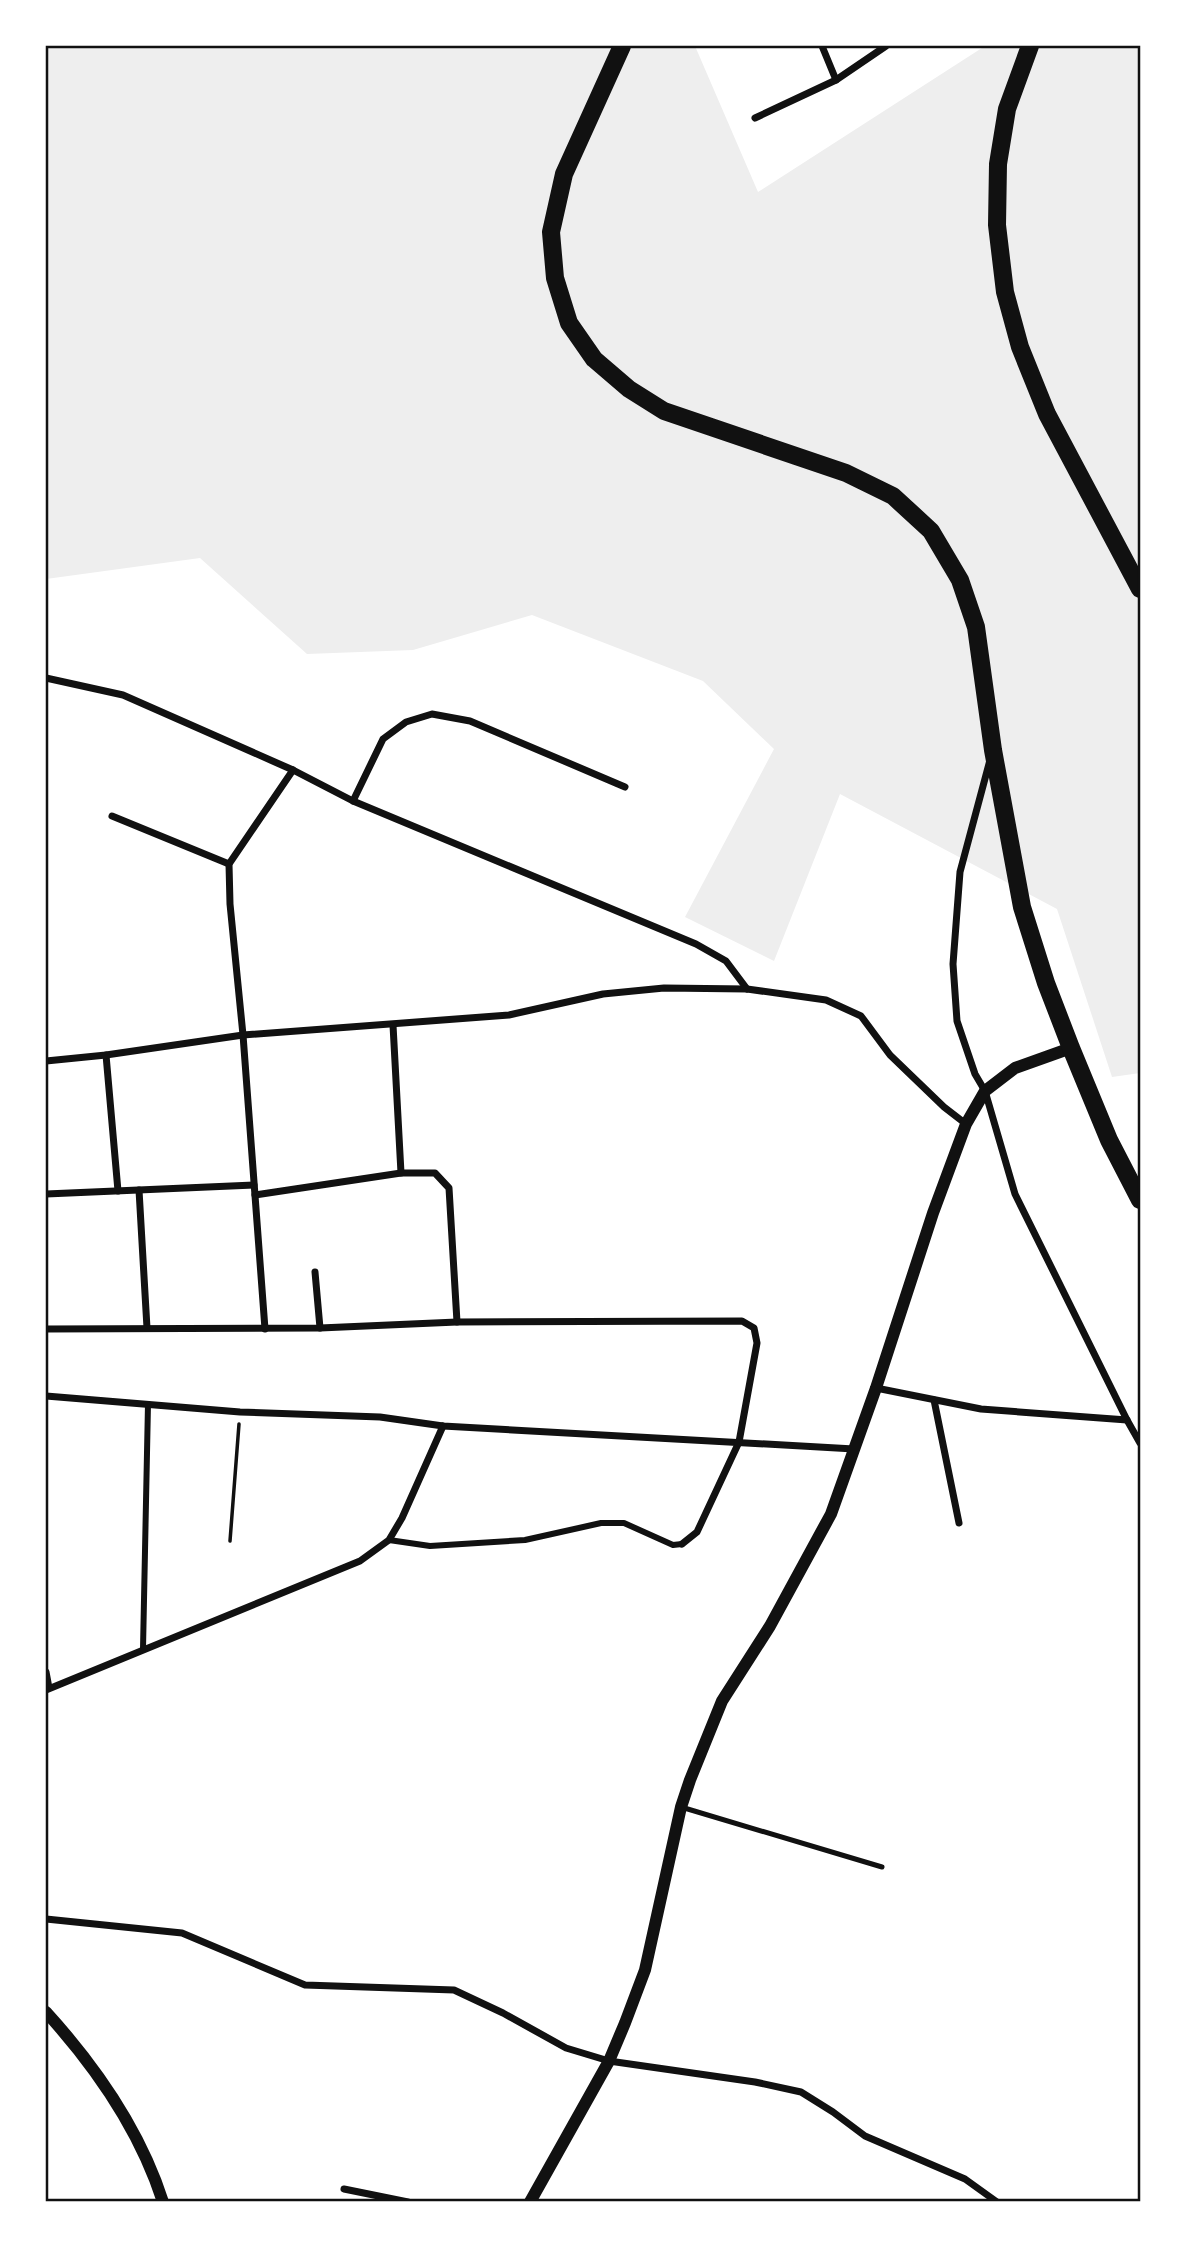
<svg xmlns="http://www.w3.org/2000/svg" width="1186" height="2247" font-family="'Playfair Display',serif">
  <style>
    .green { fill: #eee }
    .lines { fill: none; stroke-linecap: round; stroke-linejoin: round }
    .path { stroke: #111; stroke-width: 3.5 }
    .service { stroke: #111; stroke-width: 5 }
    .pedestrian { stroke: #111; stroke-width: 6 }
    .minor { stroke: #111; stroke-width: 7 }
    .tertiary { stroke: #111; stroke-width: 12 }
    .primary { stroke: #111; stroke-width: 18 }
    .neatline { fill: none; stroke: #111; stroke-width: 2.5 }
  </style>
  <rect width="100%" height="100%" fill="#fff"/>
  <path class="green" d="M46,46H695L758,192L985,46H1140V1073L1112,1077L1057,909L840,794L774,961L685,917L774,749L703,681L532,615L413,650L307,654L200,558L46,579Z"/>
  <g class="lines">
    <path class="path" d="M230,1541L239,1424"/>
    <path class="service" d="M681,1807L882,1867"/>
    <g class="pedestrian">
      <path d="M389,1540L430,1546L525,1540L601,1523H624L673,1545L682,1544"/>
      <path d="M143,1649L148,1404"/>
    </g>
    <g class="minor">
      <path d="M822,46L836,80"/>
      <path d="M755,118L836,80L886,46"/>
      <path d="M46,678L123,695L293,770L353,801L696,944L726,961L747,989"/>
      <path d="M990,760L960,872L953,964L957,1021L975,1074L985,1091L1015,1194L1127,1420L1140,1443"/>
      <path d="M353,801L383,739L406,722L432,714L470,721L625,787"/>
      <path d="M112,816L229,864"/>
      <path d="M393,1025L401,1173"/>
      <path d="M106,1055L118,1191"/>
      <path d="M46,1061L106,1055L243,1035L509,1015L603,994L664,988L747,989L826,1000L861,1016L890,1055L944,1107L966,1124"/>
      <path d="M139,1190L147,1328"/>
      <path d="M46,1194L254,1185"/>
      <path d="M255,1195L401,1173H435L449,1188L457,1322"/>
      <path d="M315,1272L320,1328"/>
      <path d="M46,1329L320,1328L457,1322L742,1321L754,1328L757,1343L739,1442L697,1532L682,1544"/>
      <path d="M265,1329L243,1035L230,904L229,864L293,770"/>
      <path d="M876,1388L981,1409L1127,1420"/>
      <path d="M46,1396L240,1412L380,1417L443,1426L854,1449"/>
      <path d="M934,1400L959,1523"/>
      <path d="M46,1672L49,1688"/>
      <path d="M46,1690L360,1561L389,1540L402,1518L443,1426"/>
      <path d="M46,1919L182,1933L305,1985L454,1990L503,2013L566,2048L609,2061L755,2082L801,2092L833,2112L865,2136L965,2179L997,2202"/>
      <path d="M344,2189L408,2202"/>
    </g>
    <g class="tertiary">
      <path d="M46,2012C96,2067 140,2130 163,2202"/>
      <path d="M530,2202L609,2061L625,2023L645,1970L681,1807L690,1780L722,1701L770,1626L831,1514L876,1388L933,1213L966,1124L985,1091L1015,1068L1071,1048"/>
    </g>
    <g class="primary">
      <path d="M622,46L564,174L551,232L555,278L569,323L594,359L629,389L664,411L846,473L893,496L931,531L960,580L976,627L993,750L1022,907L1046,983L1071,1048L1109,1140L1140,1200"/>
      <path d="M1030,46L1007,109L998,164L997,225L1005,292L1020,347L1047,414L1140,589"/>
    </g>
  </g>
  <rect width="1186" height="2247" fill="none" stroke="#ffffff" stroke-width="94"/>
  <rect x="47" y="47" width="1092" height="2153" class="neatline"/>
</svg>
